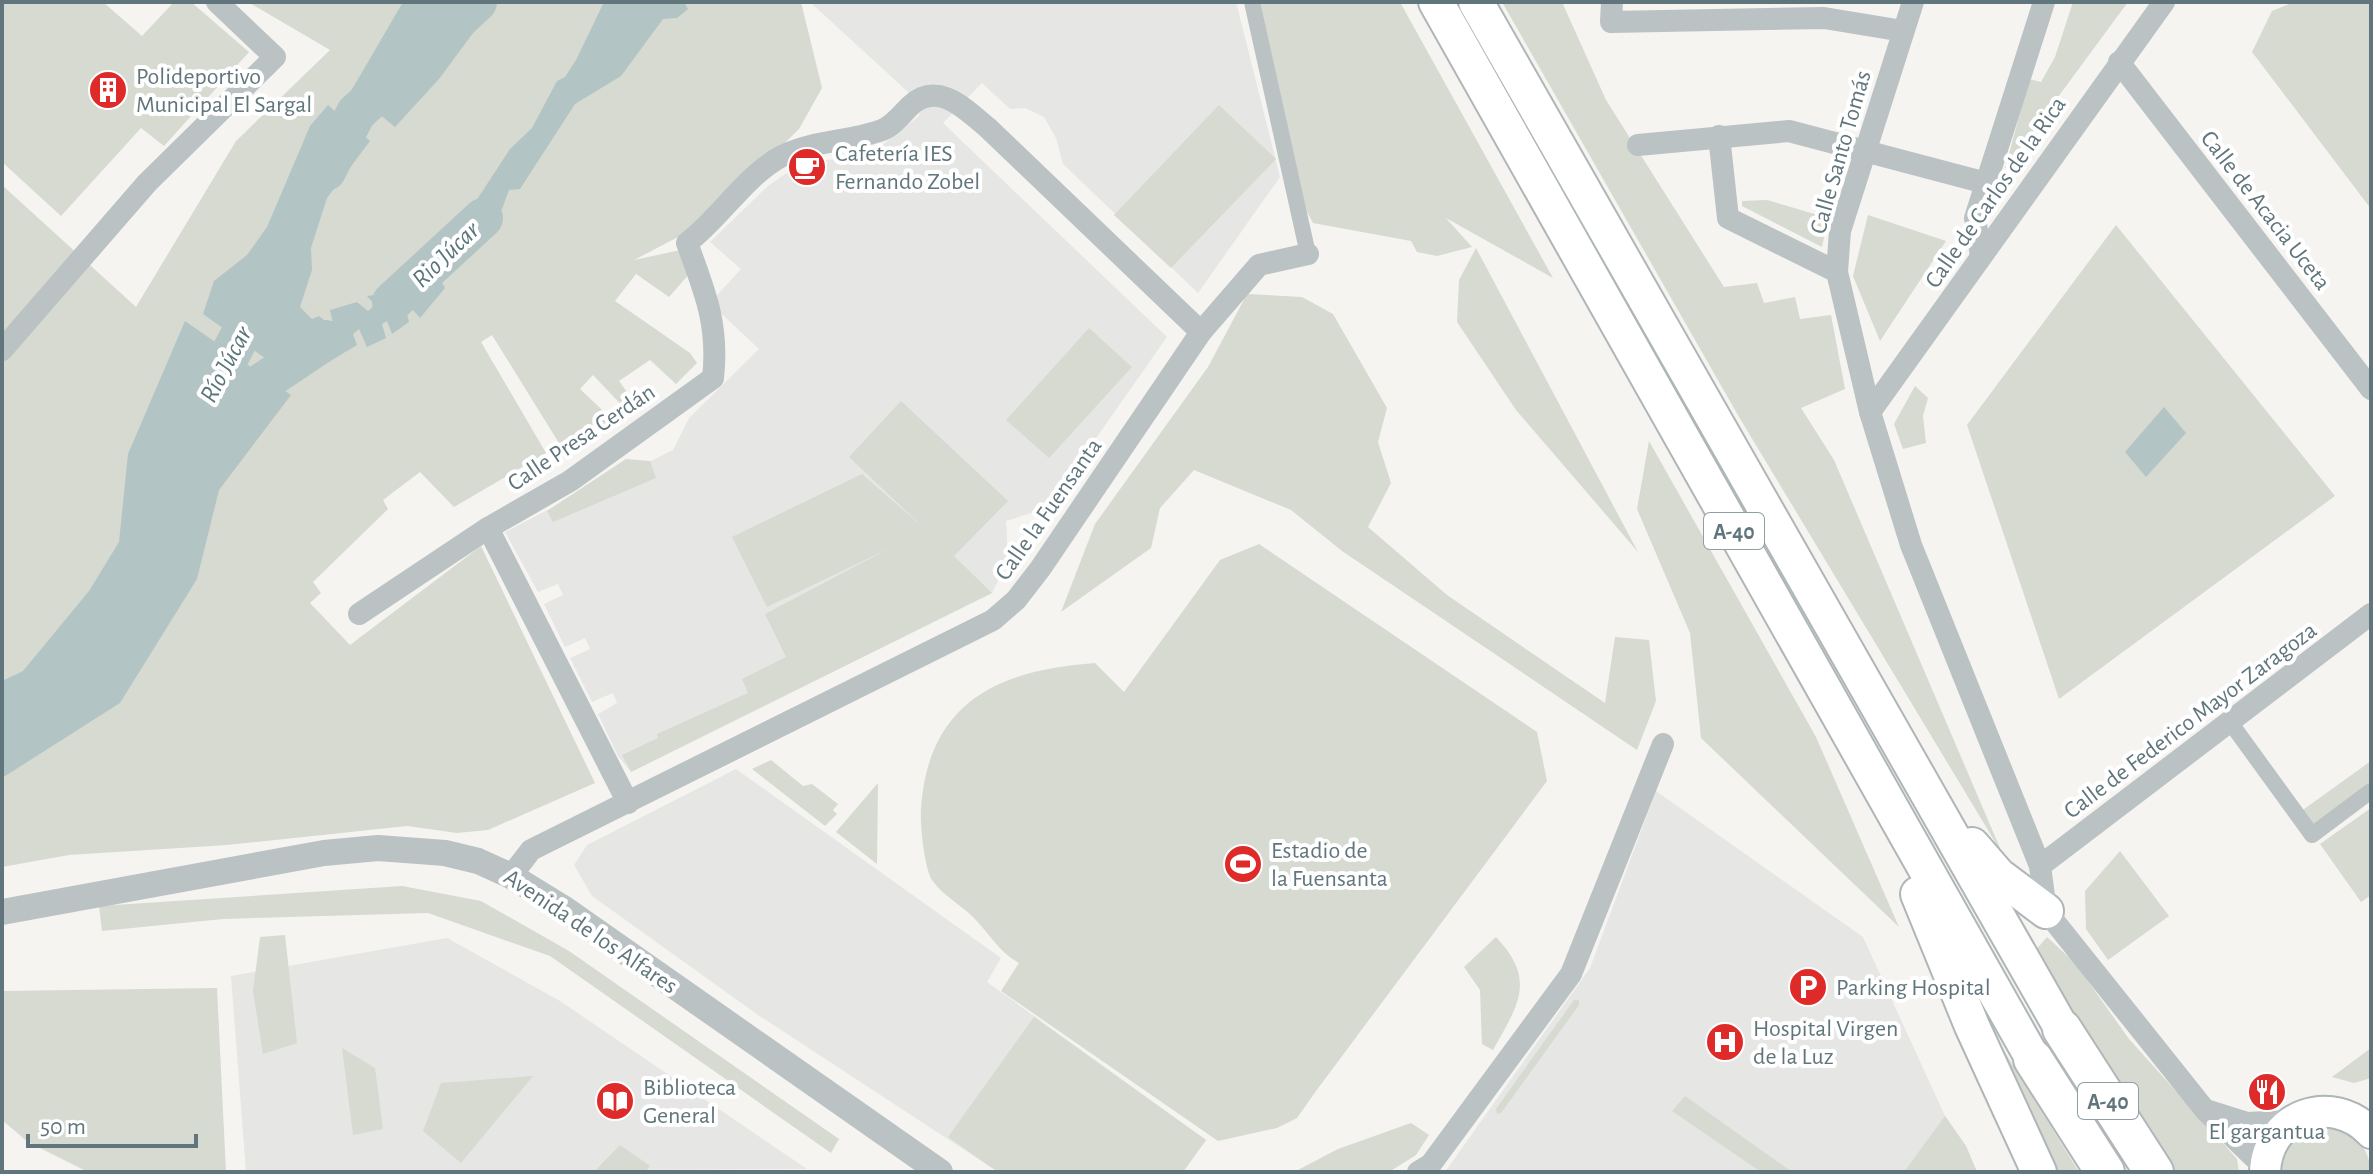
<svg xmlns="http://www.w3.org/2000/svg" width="2373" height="1174" font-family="'Alegreya Sans',sans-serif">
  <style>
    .built { fill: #e6e6e5 }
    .green { fill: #d6dad1 }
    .water { fill: #b3c4c5 }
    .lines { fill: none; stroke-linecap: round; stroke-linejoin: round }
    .river { stroke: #b3c4c5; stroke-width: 40 }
    .secondary-casing { stroke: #aeb6b8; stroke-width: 34 }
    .primary-casing { stroke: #afb6b8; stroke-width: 38 }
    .motorway-casing { stroke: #b1b6b8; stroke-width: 42 }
    .pedestrian { stroke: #bbc2c4; stroke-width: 16 }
    .minor { stroke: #bbc2c4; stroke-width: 22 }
    .tertiary { stroke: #bbc2c4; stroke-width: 26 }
    .secondary { stroke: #fff; stroke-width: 30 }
    .primary { stroke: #fff; stroke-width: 34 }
    .motorway { stroke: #fff; stroke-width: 38 }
    .labels { text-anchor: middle; stroke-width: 8; stroke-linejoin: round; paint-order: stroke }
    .shield { fill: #fff; stroke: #909fa3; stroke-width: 2 }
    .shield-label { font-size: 22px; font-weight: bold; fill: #61767c }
    .poi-label { font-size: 24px; fill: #61767c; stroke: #fff; text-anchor: start }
    .street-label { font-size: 24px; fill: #61767c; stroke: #fff }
    .water-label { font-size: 26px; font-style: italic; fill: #5b7678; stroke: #fff }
  </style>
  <rect width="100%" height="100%" fill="#f5f4f1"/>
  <g class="built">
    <path d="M810,2H1236L1280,177L1198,293L1063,164L1056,138L1044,117L1025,108L1010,109L982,83L943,123L1167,337L1047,508L1006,521L1008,561L992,593L631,772L618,756L598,714L617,703L613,693L592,702L570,658L590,649L585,638L565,647L544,604L563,595L558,584L538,592L505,532L569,499L626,459L647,463L673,450L689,418L759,349L710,303L741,269L710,242L768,186L804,161L846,159L856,166L919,116L920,103Z"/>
    <path d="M736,769L1001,958L987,982L1206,1140L1183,1172H998L758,1015L592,896L574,865L587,845Z"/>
    <path d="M1656,791L1863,937L1945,1116L1966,1146L1977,1172H1445L1590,968Z"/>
    <path d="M447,938L560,1001L807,1169L246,1172L231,976Z"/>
  </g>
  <g class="green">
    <path d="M2,2H103L142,36L174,2H191L249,52L164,146L141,128L61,216L2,162Z"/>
    <path d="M248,2H801L822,88L799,129L703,224L634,260L685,249L691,272L669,297L636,274L615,301L690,353L697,363L676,384L650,360L619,381L639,409L628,412L593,375L580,389L617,424L562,448L492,335L481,342L546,453L454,507L420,472L383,500L388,509L313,582L321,593L310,603L350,645L481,546L595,783L488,830L457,833L407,826L227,845L69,855L2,867V185L136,307L236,141L330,50Z"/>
    <path d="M1260,2H1400L1553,278L1446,218L1472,247L1437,256L1417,252L1411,241L1313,223L1305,208Z"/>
    <path d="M1502,2H1562L1606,100L1724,287L1757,283L1764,303L1795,297L1800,319L1831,315L1845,389L1801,408L1834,460L2003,855L1739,417Z"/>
    <path d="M2073,2H2128L2005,169L2029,79L2041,82L2055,57Z"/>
    <path d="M2294,2H2371V209L2252,52L2272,11Z"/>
    <path d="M1219,105L1276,159L1171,268L1114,215Z"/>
    <path d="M1767,200L1828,218L1822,247L1742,206V201Z"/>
    <path d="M1868,215L1946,241L1880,341L1853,276Z"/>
    <path d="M2116,225L2335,496L2059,699L1967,425Z"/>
    <path d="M1476,248L1638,552L1516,410L1457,322L1459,280Z"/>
    <path d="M1247,294L1302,297L1333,314L1387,408L1378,442L1391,483L1368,527L1447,595L1605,703L1615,637L1649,640L1656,701L1637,750L1342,551L1291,510L1194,470L1160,508L1151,548L1061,612L1095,524L1208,367Z"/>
    <path d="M1089,328L1132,367L1049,458L1006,420Z"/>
    <path d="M1915,386L1928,398L1923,416L1926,443L1903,449L1894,424Z"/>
    <path d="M901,401L1008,501L954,556L992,593L631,772L622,755L658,738L657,734L748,693L742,679L786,657L765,614L890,548L767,607L732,537L862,474L925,529L849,457Z"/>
    <path d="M1649,441L1816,737L1899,927L1701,738L1690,633L1637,509Z"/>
    <path d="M626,459L650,461L656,478L553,522L547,511Z"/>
    <path d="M1259,544L1537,732L1547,781L1316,1091L1297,1118L1277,1128L1218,1141L1001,991L1019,963C998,951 990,934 973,917C961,905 941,894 932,880C924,867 920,824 921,809C928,702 998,670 1095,663L1124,692L1220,560Z"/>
    <path d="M771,760L803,786L812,784L838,804L833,810L837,814L825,826L752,769Z"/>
    <path d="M2371,761V798L2317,837L2300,812Z"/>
    <path d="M878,783L877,864L836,832Z"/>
    <path d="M2371,808V895L2361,902L2320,844Z"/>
    <path d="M2120,851L2169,916L2108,960L2086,929L2085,891Z"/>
    <path d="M402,886L481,901L569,951L839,1139L831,1153L550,956L428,913L223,919L102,931L99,906Z"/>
    <path d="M285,935L297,1043L263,1054L253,991L260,937Z"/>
    <path d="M1496,937C1537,980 1518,1005 1493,1050L1482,1044L1480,990L1464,967Z"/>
    <path d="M2047,937L2075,963L2129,1039L2237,1159L2239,1172H2165L2080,1022L2034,952Z"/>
    <path d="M217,988L226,1172H88L28,1142L2,1120V991Z"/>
    <path d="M1574,1000H1579V1005L1501,1113L1497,1114L1496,1109Z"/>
    <path d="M1980,1012L2079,1172H2050Z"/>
    <path d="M1034,1017L1206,1140L1183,1172H998L948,1137Z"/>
    <path d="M342,1048L375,1068L383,1129L353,1135Z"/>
    <path d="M2371,1048V1078L2354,1083L2332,1077Z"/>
    <path d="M533,1076L461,1163L423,1131L441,1083Z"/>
    <path d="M1685,1096L1792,1172H1761L1672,1111Z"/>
    <path d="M1945,1116L1966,1146L1977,1172H1904Z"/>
    <path d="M1411,1123L1429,1135L1416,1155L1389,1172H1294L1338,1149Z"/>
    <path d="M2318,1125C2347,1128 2368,1140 2371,1172H2278L2288,1142Z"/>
    <path d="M620,1145L650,1166L645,1172H594Z"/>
  </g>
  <g class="water">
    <path d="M403,2H496L439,79L395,127L351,91Z"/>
    <path d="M604,2H684L688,9L677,18L663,19L621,76L575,104L520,189L509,190L502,209L453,268L441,246L478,198L510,149L532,128L557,81L565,77L576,60Z"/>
    <path d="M328,105L370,141L327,198L311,248L312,270L300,307L312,319L319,316L334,328L330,310L357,302L368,311L375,305L367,296L400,292L396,288L426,255L445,288L420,318L412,309L406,310L409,322L392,334L387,321L382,324L386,338L367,347L359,329L353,334L357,345L327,363L325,345L320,351L323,361L306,362L297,381L203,314L214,281L247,255L267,227L310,126Z"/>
    <path d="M185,321L291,395L219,490L197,579L120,703L2,778V681L23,671L89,591L119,542L128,454Z"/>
    <path d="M2164,407L2186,433L2146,477L2125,452Z"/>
  </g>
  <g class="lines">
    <g class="river">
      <path d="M326,171L356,113L477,2"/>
      <path d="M392,302L483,218"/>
      <path d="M205,402L263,292"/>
      <path d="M223,409L326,340"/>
    </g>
    <g class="secondary-casing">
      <path id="secondary" d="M2265,1172C2267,1115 2332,1091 2371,1133"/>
    </g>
    <g class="primary-casing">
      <g id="primary">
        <path d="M1436,2L2033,1059"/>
        <path d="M1476,2L2062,1029"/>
        <path d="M1972,845L1998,875L2046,911"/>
        <path d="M1918,894L1972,1026L2039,1172"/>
      </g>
    </g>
    <g class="motorway-casing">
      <g id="motorway">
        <path d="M2062,1029L2154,1172"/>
        <path d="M2033,1059L2105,1172"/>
      </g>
    </g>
    <g class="pedestrian">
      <path d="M1252,2L1308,254"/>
      <path d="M2230,722L2312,835L2371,791"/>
    </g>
    <g class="minor">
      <path d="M1612,2L1611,22L1824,18L1903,31"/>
      <path d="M1913,2L1840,231L1837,272L1870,412L1911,545L2040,866L2046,911L2205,1110L2265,1168"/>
      <path d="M2119,62L2371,389"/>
      <path d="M1719,136L1728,218L1837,272"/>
      <path d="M1638,145L1789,131L1986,183"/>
      <path d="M1981,256L1975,218L2044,2"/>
      <path d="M1201,332L1259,265L1308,254"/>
      <path d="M2,350L147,183L275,57L217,2"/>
      <path d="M1870,412L2164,2"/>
      <path d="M488,528L628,803"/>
      <path d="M359,614L488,528L570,481L713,378C719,325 705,292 687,243C720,218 745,176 782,156C814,140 850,142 882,130C893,126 902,114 910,106C938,80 965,109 988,128L1201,332L1040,569L1016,600L993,620L531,850L511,876"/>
      <path d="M2040,866L2371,614"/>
      <path d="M2209,1111L2247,1123L2290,1121"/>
      <path d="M1418,1172L1431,1164L1571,974L1663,744"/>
    </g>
    <path class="tertiary" d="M2,912L324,853L378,848L445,853L478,861L511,876L563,908L940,1172"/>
    <use href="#secondary" class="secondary"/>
    <use href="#primary" class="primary"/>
    <use href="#motorway" class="motorway"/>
  </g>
  <defs>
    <g id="building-disc" transform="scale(2)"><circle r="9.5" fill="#de2b29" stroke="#fff"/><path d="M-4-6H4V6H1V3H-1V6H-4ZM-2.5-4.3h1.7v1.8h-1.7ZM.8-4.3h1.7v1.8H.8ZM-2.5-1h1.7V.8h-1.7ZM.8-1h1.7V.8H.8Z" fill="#fff"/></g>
    <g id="cafe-disc" transform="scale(2)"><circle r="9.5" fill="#de2b29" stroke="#fff"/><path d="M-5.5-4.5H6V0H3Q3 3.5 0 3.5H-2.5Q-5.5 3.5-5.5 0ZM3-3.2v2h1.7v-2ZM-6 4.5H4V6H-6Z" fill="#fff"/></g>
    <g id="stadium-disc" transform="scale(2)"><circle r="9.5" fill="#de2b29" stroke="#fff"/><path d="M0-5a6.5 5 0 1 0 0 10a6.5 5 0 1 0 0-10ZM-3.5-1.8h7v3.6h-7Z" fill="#fff"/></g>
    <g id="parking-disc" transform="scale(2)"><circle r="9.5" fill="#de2b29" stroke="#fff"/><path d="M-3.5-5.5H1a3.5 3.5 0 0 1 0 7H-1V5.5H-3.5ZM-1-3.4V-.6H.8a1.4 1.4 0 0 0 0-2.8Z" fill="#fff"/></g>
    <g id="hospital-disc" transform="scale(2)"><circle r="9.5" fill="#de2b29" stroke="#fff"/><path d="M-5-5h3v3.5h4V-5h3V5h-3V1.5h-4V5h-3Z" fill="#fff"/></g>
    <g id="restaurant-disc" transform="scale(2)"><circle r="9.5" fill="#de2b29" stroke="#fff"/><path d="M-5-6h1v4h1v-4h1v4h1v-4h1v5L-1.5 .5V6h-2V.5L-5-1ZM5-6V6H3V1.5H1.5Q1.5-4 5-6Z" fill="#fff"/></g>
    <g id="library-disc" transform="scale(2)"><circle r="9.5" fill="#de2b29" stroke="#fff"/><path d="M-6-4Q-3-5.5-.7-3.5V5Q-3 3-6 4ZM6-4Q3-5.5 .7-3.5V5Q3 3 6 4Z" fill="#fff"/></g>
  </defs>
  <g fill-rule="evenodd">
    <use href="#building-disc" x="108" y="90"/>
    <use href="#cafe-disc" x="807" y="167"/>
    <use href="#stadium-disc" x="1243" y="864"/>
    <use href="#parking-disc" x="1808" y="987"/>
    <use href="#hospital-disc" x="1725" y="1042"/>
    <use href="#restaurant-disc" x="2267" y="1092"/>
    <use href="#library-disc" x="615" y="1101"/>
  </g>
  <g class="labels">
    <g class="shield">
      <rect x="1704" y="513" width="60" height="36" rx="6"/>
      <rect x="2078" y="1083" width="60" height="36" rx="6"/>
    </g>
    <g class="shield-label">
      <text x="1734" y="539">A-40</text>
      <text x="2108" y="1109">A-40</text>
    </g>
    <g class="poi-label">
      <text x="136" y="84">Polideportivo<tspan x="136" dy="28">Municipal El Sargal</tspan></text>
      <text x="835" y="161">Cafetería IES<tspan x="835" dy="28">Fernando Zobel</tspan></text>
      <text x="1271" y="858">Estadio de<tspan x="1271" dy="28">la Fuensanta</tspan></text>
      <text x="1836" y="995">Parking Hospital</text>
      <text x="1753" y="1036">Hospital Virgen<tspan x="1753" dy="28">de la Luz</tspan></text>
      <text x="643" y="1095">Biblioteca<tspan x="643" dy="28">General</tspan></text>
      <text x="2267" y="1139" text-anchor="middle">El gargantua</text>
    </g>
    <g class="street-label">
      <text transform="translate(1840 152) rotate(-74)" y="8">Calle Santo Tomás</text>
      <text transform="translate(1995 192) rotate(-55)" y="8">Calle de Carlos de la Rica</text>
      <text transform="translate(2266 210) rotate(52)" y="8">Calle de Acacia Uceta</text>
      <text transform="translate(581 437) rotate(-34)" y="8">Calle Presa Cerdán</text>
      <text transform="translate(1048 509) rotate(-55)" y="8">Calle la Fuensanta</text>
      <text transform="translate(2190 720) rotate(-37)" y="8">Calle de Federico Mayor Zaragoza</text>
      <text transform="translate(591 931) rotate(34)" y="8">Avenida de los Alfares</text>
    </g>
    <g class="water-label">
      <text transform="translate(445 254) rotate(-44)" y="9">Rio Júcar</text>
      <text transform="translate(225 364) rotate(-62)" y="9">Río Júcar</text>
    </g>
  </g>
  <rect width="2373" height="1174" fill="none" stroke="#61767c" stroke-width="8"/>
  <path d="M28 1134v12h168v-12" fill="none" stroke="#61767c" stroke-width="4"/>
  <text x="40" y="1134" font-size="24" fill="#61767c" stroke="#ffffff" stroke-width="6" paint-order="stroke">50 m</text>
</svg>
